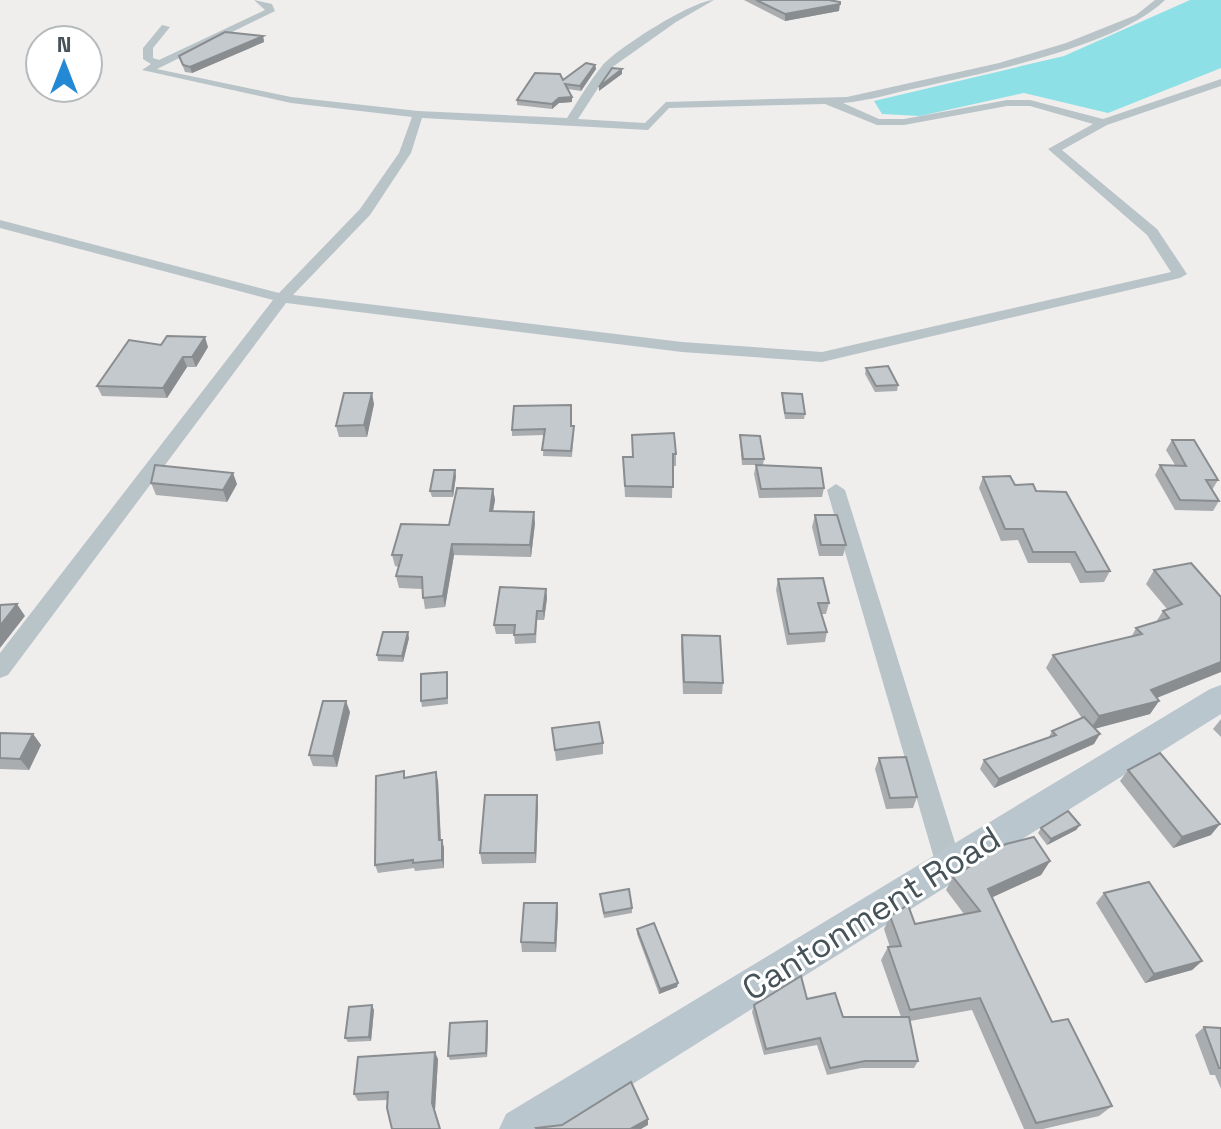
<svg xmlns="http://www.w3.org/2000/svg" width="1221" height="1129" font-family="'Space Grotesk',sans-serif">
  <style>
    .water { fill: #8de0e6 }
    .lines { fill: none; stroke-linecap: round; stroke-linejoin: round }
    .street { fill: #b9c4c9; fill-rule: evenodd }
    .secondary { fill: #bac6ce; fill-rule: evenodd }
    .wall { fill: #a9adb0 }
    .shaded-wall { fill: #898d90 }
    .building { fill: #c4c9cd; stroke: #898d90; stroke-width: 2 }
    .labels { text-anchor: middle; stroke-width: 6; stroke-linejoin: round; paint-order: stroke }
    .near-street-label { font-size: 34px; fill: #465359; stroke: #fff }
  </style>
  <rect width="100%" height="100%" fill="#f0eded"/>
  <path class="water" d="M1190,0H1221V68L1108,113L1024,93L920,116L882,114L874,101L1064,56Z"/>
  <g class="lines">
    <g class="street">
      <path d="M254,0L272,4L275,11L157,69L291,97L418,111L567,118C578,101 589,82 602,66C616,49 693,0 714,0L676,22L611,68L578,119L645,123L666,102L847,97L999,63L1066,43L1136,15L1155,0H1165C1118,46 987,72 922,87C896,92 869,101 843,103L879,119H904L1007,100H1030L1103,119L1221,79V86L1107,125L1062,150L1157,229L1187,274L1180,278L822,362L682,352L286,303L8,675L0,678V653L273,300L0,228V220L279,293L360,209L399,153L412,117L291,103L142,70L151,64L143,59V48L162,25L170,27L153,48V58L159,60L265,10ZM825,104L877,125H904L1007,106H1030L1093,124L1048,149L1147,235L1171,272L822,352L682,342L293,295L370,215L411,153L422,118L648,130L669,108Z"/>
      <path d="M836,484L845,490L962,865L958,874L949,877L940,874L936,865L827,490Z"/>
    </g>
    <path class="secondary" d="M1221,685V714L561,1129H499L506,1114L1210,689Z"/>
  </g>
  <g class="wall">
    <path d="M744,0H829L839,11L785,21Z"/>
    <path d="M263,36L264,42L192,73L185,72L179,56Z"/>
    <path d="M595,65L596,69L581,91L568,89L572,102L559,103L552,109L517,105V100Z"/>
    <path d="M161,345L208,347L196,367H187L167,398L102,396L97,386Z"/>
    <path d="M866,368L898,385L897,391L875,392L865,374Z"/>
    <path d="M782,393L805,414L804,419H785L782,399Z"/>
    <path d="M374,404L367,437H339L336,426Z"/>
    <path d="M572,426L574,432L572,457L543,456L544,435L512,436V430Z"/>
    <path d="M632,435L676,454V466H673L672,498L625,497L623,457H632Z"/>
    <path d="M740,435L764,459L763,465H742L740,441Z"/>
    <path d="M1172,440L1218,480L1212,490L1219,501L1213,511L1175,510L1155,475L1160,465H1175L1166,450Z"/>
    <path d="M756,465L824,488L822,497L759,498L754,474Z"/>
    <path d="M456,476L453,497H432L430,491Z"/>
    <path d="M983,477L1036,491L1110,571L1104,582L1080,583L1070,563H1028L1018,540L1001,541L979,488Z"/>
    <path d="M151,483L237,484L227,502L156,495Z"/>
    <path d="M493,489L495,500L493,511L535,523L531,557L454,555L445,607L425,609L422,589L399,588L396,576L399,567L395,566L392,555L449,525Z"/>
    <path d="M815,515L846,545L843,556H819L812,527Z"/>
    <path d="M1154,570L1221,597L1157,698L1159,701L1150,714L1094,729V744L994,788L980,769L984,760L1049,737L1052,731L1082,718L1046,668L1053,655L1132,636L1136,628L1156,622L1163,611L1167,609L1146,584Z"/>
    <path d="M778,579L829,603L826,614H821L827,632L825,642L787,645L776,590Z"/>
    <path d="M546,589L547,598L544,620H537L536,643L515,644L514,634H496L494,625Z"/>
    <path d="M682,635L723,683L722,694H683L681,647Z"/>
    <path d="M409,638L403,662L378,661L377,655Z"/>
    <path d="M447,672L448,704L422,707L421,701Z"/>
    <path d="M350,712L337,767L313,766L309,755Z"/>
    <path d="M1221,719V737L1213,729Z"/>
    <path d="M552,728L603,743V754L556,761Z"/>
    <path d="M0,733L33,734L41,745L29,770L0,769Z"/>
    <path d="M879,758L917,797L913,808L886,809L875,769Z"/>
    <path d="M1128,770L1211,835L1173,848L1120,781Z"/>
    <path d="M405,777L438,781L441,840H442L444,848V868L415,871L414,868L378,873L375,865Z"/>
    <path d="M537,795L538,806L536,863L482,864L480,853Z"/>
    <path d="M1080,825L1076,830L1047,845L1038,833L1041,828Z"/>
    <path d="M1050,861L1041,875L992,897L1052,1022L1112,1106L1099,1116L1043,1129H1024L972,1010L910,1021L918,1061L914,1068H861L827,1075L817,1045L764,1055L752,1012L754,1005L807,999L843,1017H901L881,960L888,947H890L884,929L890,916L915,924L964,914L946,890L953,877Z"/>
    <path d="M1104,893L1202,961L1192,970L1145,983L1096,903Z"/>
    <path d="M600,894L632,908V913L604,918Z"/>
    <path d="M557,903L558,913L556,952H522L521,942Z"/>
    <path d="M637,929L678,983L677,987L659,994L637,934Z"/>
    <path d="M374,1010L371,1041L348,1042L345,1038Z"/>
    <path d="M487,1021L488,1026L487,1057L450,1060L448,1056Z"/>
    <path d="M1204,1027L1221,1028V1089L1215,1075H1210L1195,1035Z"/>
    <path d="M438,1059L435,1110L388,1100L358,1101L354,1094Z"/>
  </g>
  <g class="shaded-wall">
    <path d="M840,4L839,11L785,21V14Z"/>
    <path d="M263,36L264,42L192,73L190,67Z"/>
    <path d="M595,65L596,69L581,91L580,86Z"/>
    <path d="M622,69V74L599,91V87Z"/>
    <path d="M572,97V102L559,103L552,109V104L559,98Z"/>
    <path d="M205,337L208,347L196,367L192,357Z"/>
    <path d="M183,357L187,367L167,398L163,388Z"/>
    <path d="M372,393L374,404L367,437L364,425Z"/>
    <path d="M455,470L456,476L453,497L452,491Z"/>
    <path d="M233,473L237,484L227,502L223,490Z"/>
    <path d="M493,489L495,500L491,522L490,511Z"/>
    <path d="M534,512L535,523L531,557L530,545Z"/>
    <path d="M452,544L454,555L445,607L443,596Z"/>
    <path d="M546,589L547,598L544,620L543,611Z"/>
    <path d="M17,604L25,616L0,648V626Z"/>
    <path d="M408,632L409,638L403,662L402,656Z"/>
    <path d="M1221,662V672L1142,704L1151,690Z"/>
    <path d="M346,701L350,712L337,767L333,756Z"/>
    <path d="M1159,701L1150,714L1090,730L1099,716Z"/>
    <path d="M33,734L41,745L29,770L20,759Z"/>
    <path d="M1100,734L1094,744L994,788L999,779Z"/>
    <path d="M436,772L438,781L441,848L439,840Z"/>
    <path d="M537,795L538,806L536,863L535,853Z"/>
    <path d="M1220,824L1211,835L1173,848L1182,837Z"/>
    <path d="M1080,825L1076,830L1047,845L1051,839Z"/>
    <path d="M442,840L444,848V868L442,860Z"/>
    <path d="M1050,861L1041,875L980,903L988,889Z"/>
    <path d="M557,903L558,913L556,952L555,943Z"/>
    <path d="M1202,961L1192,970L1145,983L1154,974Z"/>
    <path d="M678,983L677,987L659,994L660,989Z"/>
    <path d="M372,1005L374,1010L371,1041L369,1037Z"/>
    <path d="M487,1021L488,1026L487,1057L486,1053Z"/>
    <path d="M435,1052L438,1059L435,1110L441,1129L432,1103Z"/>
    <path d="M648,1119V1125L641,1129H630Z"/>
  </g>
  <g class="building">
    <path d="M756,0H829L840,2V4L785,14Z"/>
    <path d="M225,32L263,36L190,67L183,65L179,56Z"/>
    <path d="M586,63L595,65L580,86L565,84L572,97L559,98L552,104L517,100L535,73L560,74L563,80Z"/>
    <path d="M612,68L622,69L599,87Z"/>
    <path d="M167,336L205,337L192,357H183L163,388L97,386L129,340L161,345Z"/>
    <path d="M888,366L898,385L876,386L866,368Z"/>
    <path d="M344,393H372L364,425L336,426Z"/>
    <path d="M782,393L802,394L805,414L785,413Z"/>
    <path d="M571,405V426H574L571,451L542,450L545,429L512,430L514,406Z"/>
    <path d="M674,433L676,454H673V487L625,486L623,457H633L632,435Z"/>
    <path d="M740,435L760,436L764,459H743Z"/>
    <path d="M1172,440H1194L1218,480H1206L1219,501L1180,500L1160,465L1186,466Z"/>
    <path d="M155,465L233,473L223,490L151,483Z"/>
    <path d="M756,465L821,468L824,488L761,489Z"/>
    <path d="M434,470H455L452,491H430Z"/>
    <path d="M1010,476L1015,485L1033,484L1036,491L1066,492L1110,571L1086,572L1075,552H1033L1023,529H1005L983,477Z"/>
    <path d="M457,488L493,489L490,511L534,512L530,545L452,544L443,596L423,598L422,577L396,576L402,555H392L401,524L449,525Z"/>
    <path d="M815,515H837L846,545H821Z"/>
    <path d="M1191,563L1221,597V662L1151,690L1159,701L1099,716L1053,655L1142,634L1136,628L1169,618L1163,611L1182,604L1154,570Z"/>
    <path d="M823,578L829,603H818L827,632L789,634L778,579Z"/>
    <path d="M500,587L546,589L543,611H537L535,634L514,635L515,625H494Z"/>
    <path d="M17,604L0,626V605Z"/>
    <path d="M383,632H408L402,656L377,655Z"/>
    <path d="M682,635L720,636L723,683L684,682Z"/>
    <path d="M447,672V698L421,701V674Z"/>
    <path d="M323,701H346L333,756L309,755Z"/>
    <path d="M1084,717L1100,734L999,779L984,760L1056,735L1052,731Z"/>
    <path d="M599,722L603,743L555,750L552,728Z"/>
    <path d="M0,733L33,734L20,759L0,758Z"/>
    <path d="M1160,753L1220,824L1182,837L1128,770Z"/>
    <path d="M906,757L917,797L890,798L879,758Z"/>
    <path d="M404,771V778L436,772L439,840H442V860L413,863V860L375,865L376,776Z"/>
    <path d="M485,795H537L535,853H480Z"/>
    <path d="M1068,811L1080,825L1051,839L1041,828Z"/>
    <path d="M1034,837L1050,861L988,889L1052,1022L1068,1019L1112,1106L1036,1123L980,998L910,1010L888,947L901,946L890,916L908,905L915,924L980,911L953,877L1006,844Z"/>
    <path d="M1149,882L1202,961L1154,974L1104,893Z"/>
    <path d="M629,889L632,908L604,913L600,894Z"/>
    <path d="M524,903H557L555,943L521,942Z"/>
    <path d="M654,923L678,983L660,989L637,929Z"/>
    <path d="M801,976L807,999L835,993L843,1017H909L918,1061H865L830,1068L820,1038L766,1049L754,1005Z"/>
    <path d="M372,1005L369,1037L345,1038L349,1007Z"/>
    <path d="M487,1021L486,1053L448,1056L450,1023Z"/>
    <path d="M1204,1027L1221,1028V1068H1219Z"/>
    <path d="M435,1052L432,1103L440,1129H392L387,1108L388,1092L354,1094L358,1057Z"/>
    <path d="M631,1082L648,1119L630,1129H537L536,1128L562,1125Z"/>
  </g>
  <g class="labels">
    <g class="near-street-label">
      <text transform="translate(871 913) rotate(-32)" y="12">Cantonment Road</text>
    </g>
  </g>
  <g transform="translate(64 64)"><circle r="38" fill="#ffffff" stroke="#b5babd" stroke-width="2"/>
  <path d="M0-6L14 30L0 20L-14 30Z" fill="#2389d4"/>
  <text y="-12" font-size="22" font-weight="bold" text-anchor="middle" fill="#465359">N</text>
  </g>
</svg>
